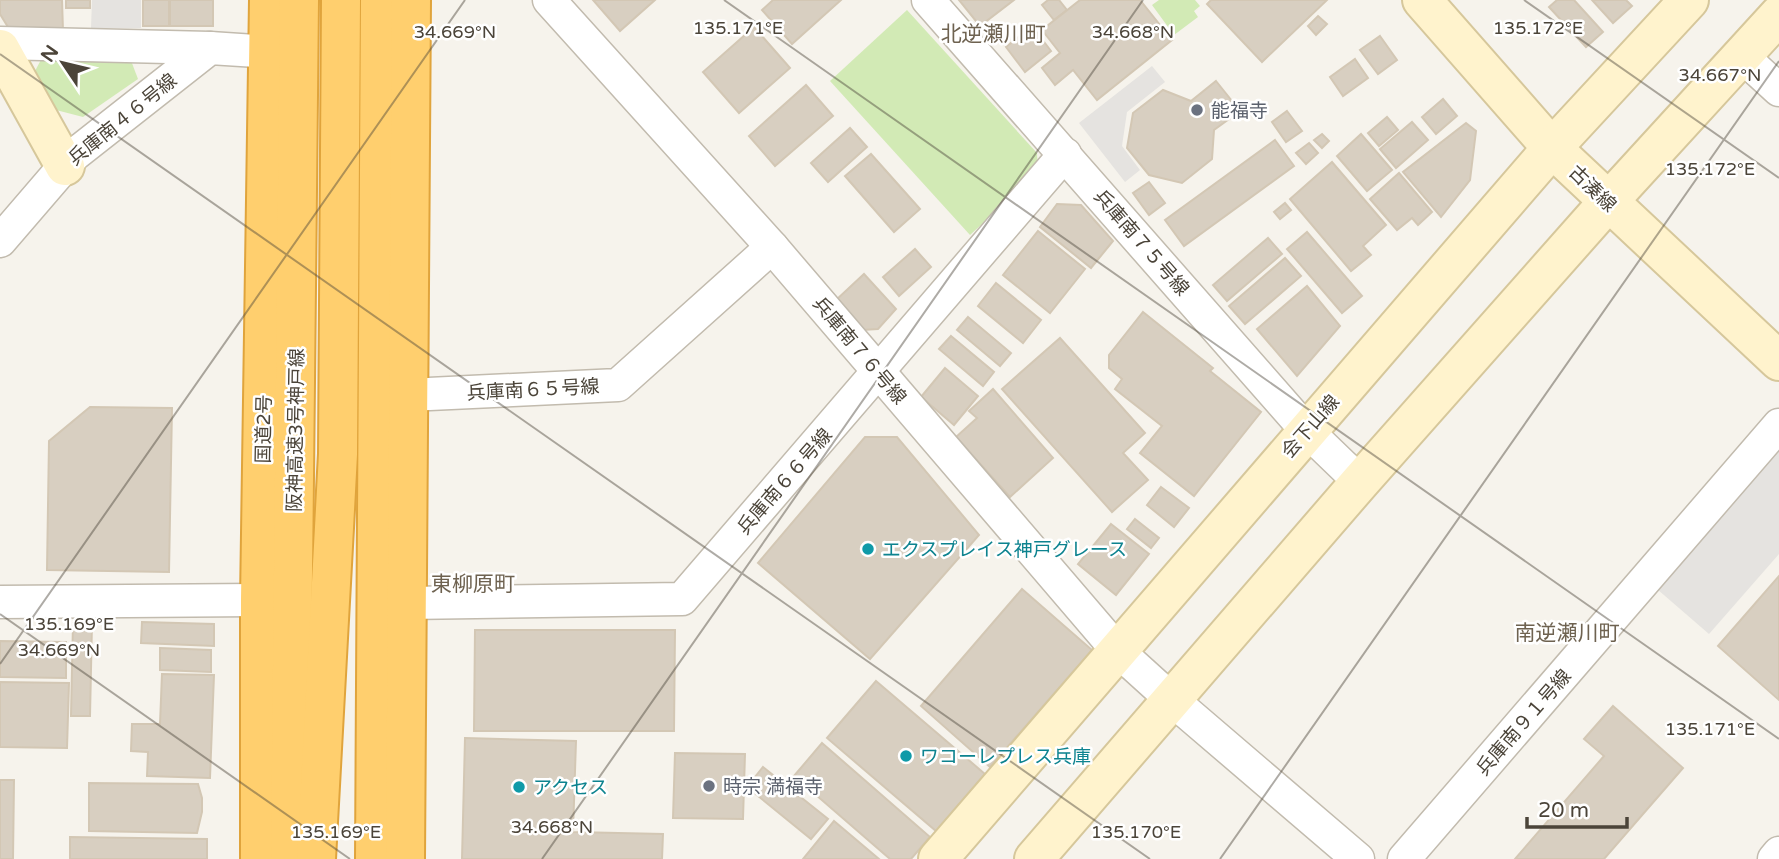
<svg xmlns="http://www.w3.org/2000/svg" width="1779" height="859" font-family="'Varela Round','Noto Sans JP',sans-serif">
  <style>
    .green { fill: #d2eab5 }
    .parking { fill: #e5e3e0 }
    .building { fill: #d8cfc1; stroke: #d3c7b4; stroke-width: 2 }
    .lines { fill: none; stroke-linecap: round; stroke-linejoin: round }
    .street-casing { stroke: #c2bbae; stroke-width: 35 }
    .secondary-casing { stroke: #d6c79b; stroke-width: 42 }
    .highway-casing { stroke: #e0a43c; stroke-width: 42 }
    .street { stroke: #fff; stroke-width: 32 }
    .secondary { stroke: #fff3cd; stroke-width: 38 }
    .highway { stroke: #ffcf6e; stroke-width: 38 }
    .ticks { fill: none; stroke: #4b4439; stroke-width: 2; stroke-opacity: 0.45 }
    .worship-dot { fill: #6b7280; stroke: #fff; stroke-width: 2.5 }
    .culture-dot { fill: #0f9aa8; stroke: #fff; stroke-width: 2.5 }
    .labels { text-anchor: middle; stroke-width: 5; stroke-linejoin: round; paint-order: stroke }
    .worship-label { font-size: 19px; fill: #5b616d; stroke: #fff; text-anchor: start }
    .street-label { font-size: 19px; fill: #4b4439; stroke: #fff }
    .culture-label { font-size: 19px; fill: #0d838f; stroke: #fff; text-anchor: start }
    .neighbourhood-label { font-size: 21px; fill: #6e6250; stroke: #fff }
    .ticks-label { font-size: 18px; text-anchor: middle; fill: #4b4439; stroke: #fff; stroke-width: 5; stroke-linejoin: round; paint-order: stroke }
  </style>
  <rect width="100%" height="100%" fill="#f6f3ec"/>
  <g class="green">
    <path d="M1159,0H1195L1200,6L1194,11L1198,17L1174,35L1152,5Z"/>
    <path d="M907,10L1037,153L1038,173L970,235L830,81Z"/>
    <path d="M43,56L130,58L138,79L83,117L56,110L35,71Z"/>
  </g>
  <g class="parking">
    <path d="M92,0H141V28H91Z"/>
    <path d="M1152,66L1165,82L1127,112L1122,146L1140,170L1125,182L1079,123Z"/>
    <path d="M1779,448V554L1709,634L1657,589Z"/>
  </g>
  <g class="building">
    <path d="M0,0H62L63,31L11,32L0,14Z"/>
    <rect x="66" y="0" width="24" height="8"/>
    <rect x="143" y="0" width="26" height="26"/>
    <rect x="170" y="0" width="43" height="26"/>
    <path d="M593,0H655L620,31Z"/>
    <path d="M773,0H841L792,44L762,10Z"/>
    <path d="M959,0H1014L980,26Z"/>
    <path d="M1048,0H1059L1067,10L1054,20L1042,5Z"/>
    <path d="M1080,0H1140L1172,40L1097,100L1073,70L1055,85L1042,68L1060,53L1042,30Z"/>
    <path d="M1211,0H1327L1262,62L1207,4Z"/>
    <path d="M1557,0H1574L1603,32L1586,47L1549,7Z"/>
    <path d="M1592,0H1626L1632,6L1613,23Z"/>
    <path d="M1318,16L1327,24L1316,35L1308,26Z"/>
    <path d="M1032,26L1051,51L1025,72L1006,47Z"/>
    <path d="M754,27L790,68L739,113L703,72Z"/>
    <path d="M1380,36L1397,60L1378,74L1360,50Z"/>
    <path d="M1355,59L1368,78L1343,96L1330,77Z"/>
    <path d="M1216,81L1240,111L1214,130L1212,159L1182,183L1149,175L1127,148L1133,113L1163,90L1191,101Z"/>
    <path d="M806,85L833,116L775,166L749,136Z"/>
    <path d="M1443,99L1457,116L1436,134L1422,117Z"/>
    <path d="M1287,111L1302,131L1286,142L1272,122Z"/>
    <path d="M1387,117L1398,130L1379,146L1368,133Z"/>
    <path d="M1412,122L1428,140L1396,168L1380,149Z"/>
    <path d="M1466,123L1476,131L1470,180L1441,217L1403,172Z"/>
    <path d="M850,128L867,147L828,182L811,163Z"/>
    <path d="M1322,134L1329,141L1322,148L1314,140Z"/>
    <path d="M1361,134L1392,170L1367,191L1337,156Z"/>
    <path d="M1275,140L1294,166L1184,246L1165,220Z"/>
    <path d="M1309,143L1318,153L1306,164L1296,153Z"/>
    <path d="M871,154L920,209L894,232L845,176Z"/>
    <path d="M1332,162L1386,225L1363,246L1371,255L1351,271L1290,199Z"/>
    <path d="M1399,173L1432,212L1418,225L1412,218L1397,230L1370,199Z"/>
    <path d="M1149,182L1165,203L1149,215L1133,193Z"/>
    <path d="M1285,203L1291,210L1280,219L1274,212Z"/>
    <path d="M1057,204L1081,205L1113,241L1091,268L1040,227Z"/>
    <path d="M1038,231L1085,269L1050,313L1003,275Z"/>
    <path d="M1307,232L1362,296L1342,313L1287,249Z"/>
    <path d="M1268,238L1282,254L1227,301L1213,285Z"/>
    <path d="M915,249L931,267L899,296L883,277Z"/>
    <path d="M1285,258L1301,276L1245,324L1229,306Z"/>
    <path d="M864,274L896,309L878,329L862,330L836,300Z"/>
    <path d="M996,283L1041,320L1023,343L978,306Z"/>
    <path d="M1307,286L1340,326L1297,376L1257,329Z"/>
    <path d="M1143,312L1213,368L1210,371L1261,412L1194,496L1140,453L1162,426L1115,389L1122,379L1109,368V355Z"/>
    <path d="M968,317L1011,353L1000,366L957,330Z"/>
    <path d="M951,336L994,372L983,386L939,349Z"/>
    <path d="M1060,338L1145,433L1123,453L1148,480L1112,512L1002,389Z"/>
    <path d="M945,368L978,396L954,425L921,397Z"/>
    <path d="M993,389L1053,458L1010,497L956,437L977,418L969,411Z"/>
    <path d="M90,407L172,408L169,572L47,570L49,441Z"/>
    <path d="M865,437H897L979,535L870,659L758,563Z"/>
    <path d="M1161,487L1189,508L1174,527L1147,505Z"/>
    <path d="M1135,519L1159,538L1151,548L1127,529Z"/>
    <path d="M1111,524L1149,554L1116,595L1078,564Z"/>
    <path d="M1779,576V700L1718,646Z"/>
    <path d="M1022,589L1092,650L990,767L921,706Z"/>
    <path d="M142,622L214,624V646L141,643Z"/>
    <path d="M73,623H92L90,716H71Z"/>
    <path d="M475,630H675L674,731H474Z"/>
    <path d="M0,641L66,642V678L0,677Z"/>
    <path d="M160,648L211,650V672L160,670Z"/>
    <path d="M162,674L214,675L210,778L147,776L148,752L131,751L132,724H160Z"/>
    <path d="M876,681L985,774L936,831L827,738Z"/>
    <path d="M0,682L69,683L67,748L0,747Z"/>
    <path d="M1613,706L1683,768L1604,859H1515L1604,756L1584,739Z"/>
    <path d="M465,738L576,741L573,832L663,834L662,859H462Z"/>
    <path d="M822,743L930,837L911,859H890L794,776Z"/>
    <path d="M675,753L745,754L743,819L673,818Z"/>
    <path d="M763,767L828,819L811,839L747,787Z"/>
    <path d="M0,780H14L13,859H0Z"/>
    <path d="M89,783L198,784L202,798V812L197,833L89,831Z"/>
    <path d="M834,821L879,859H803Z"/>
    <path d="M70,837L207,839V859H70Z"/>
  </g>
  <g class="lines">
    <g class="street-casing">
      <g id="street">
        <path d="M549,0L772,247L1118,651L1171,699L1358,859"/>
        <path d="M928,0L1306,430L1360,482"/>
        <path d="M0,43L210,48"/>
        <path d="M1742,56L1779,90"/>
        <path d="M0,241L74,155L210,48L270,52"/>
        <path d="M408,395L618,385L772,247"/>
        <path d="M0,602L260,600"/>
        <path d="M407,603L682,599L1065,154"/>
        <path d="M1404,859L1779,425"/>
        <path d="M1774,859L1779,853"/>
      </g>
    </g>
    <g class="secondary-casing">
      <g id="secondary">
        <path d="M1422,0L1552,148L1779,361"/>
        <path d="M0,49L65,166"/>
        <path d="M938,859L1552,148L1689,0"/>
        <path d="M1034,859L1360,482L1608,202L1779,15"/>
      </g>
    </g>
    <g class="highway-casing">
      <g id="highway">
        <path d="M260,859V600L269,0"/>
        <path d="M290,859L299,0"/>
        <path d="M316,859L338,454L341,0"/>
        <path d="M375,859L380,0"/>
        <path d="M405,859L411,0"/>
      </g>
    </g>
    <use href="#street" class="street"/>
    <use href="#secondary" class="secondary"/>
    <use href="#highway" class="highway"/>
  </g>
  <path class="ticks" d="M724,0L1779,739M1524,0L1779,178M0,54L1150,859M0,614L350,859M0,664L465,0M542,859L1143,0M1220,859L1779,61"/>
  <g class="worship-dot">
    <circle cx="1197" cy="110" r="7"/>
    <circle cx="709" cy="786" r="7"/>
  </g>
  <g class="culture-dot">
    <circle cx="868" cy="549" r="7"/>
    <circle cx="906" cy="756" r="7"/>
    <circle cx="519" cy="787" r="7"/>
  </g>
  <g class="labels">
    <g class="worship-label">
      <text x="1211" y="117">能福寺</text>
      <text x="723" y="793">時宗 満福寺</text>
    </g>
    <g class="street-label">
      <text transform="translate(122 119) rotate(-39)" y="7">兵庫南４６号線</text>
      <text transform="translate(1593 188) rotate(44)" y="7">古湊線</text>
      <text transform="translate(1142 242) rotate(49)" y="7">兵庫南７５号線</text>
      <text transform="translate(860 350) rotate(50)" y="7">兵庫南７６号線</text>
      <text transform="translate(533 389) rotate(-3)" y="7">兵庫南６５号線</text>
      <text transform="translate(1310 426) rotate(-49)" y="7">会下山線</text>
      <text transform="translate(263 429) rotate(-89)" y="7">国道2号</text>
      <text transform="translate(295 430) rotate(-89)" y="7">阪神高速3号神戸線</text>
      <text transform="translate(784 481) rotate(-49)" y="7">兵庫南６６号線</text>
      <text transform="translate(1523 722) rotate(-49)" y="7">兵庫南９１号線</text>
    </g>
    <g class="culture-label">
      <text x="882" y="556">エクスプレイス神戸グレース</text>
      <text x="920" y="763">ワコーレプレス兵庫</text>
      <text x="533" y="794">アクセス</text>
    </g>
    <g class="neighbourhood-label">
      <text x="993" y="41">北逆瀬川町</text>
      <text x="473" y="591">東柳原町</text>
      <text x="1567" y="640">南逆瀬川町</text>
    </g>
  </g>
  <g class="ticks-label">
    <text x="738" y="34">135.171°E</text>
    <text x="1538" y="34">135.172°E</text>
    <text x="455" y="38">34.669°N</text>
    <text x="1133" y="38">34.668°N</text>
    <text x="1720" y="81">34.667°N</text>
    <text x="1710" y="175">135.172°E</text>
    <text x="69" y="630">135.169°E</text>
    <text x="59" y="656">34.669°N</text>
    <text x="1710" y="735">135.171°E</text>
    <text x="552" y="833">34.668°N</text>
    <text x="336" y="838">135.169°E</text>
    <text x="1136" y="838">135.170°E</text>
  </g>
  <g transform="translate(63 63) rotate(305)" stroke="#ffffff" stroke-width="5" paint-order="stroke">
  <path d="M0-5L12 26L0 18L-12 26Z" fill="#4b4439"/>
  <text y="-10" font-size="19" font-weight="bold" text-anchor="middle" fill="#4b4439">N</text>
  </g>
  <path d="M1527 817v10h100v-10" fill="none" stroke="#4b4439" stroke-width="3.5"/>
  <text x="1538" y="817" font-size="21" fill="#4b4439" stroke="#ffffff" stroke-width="5" paint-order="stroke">20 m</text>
</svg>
